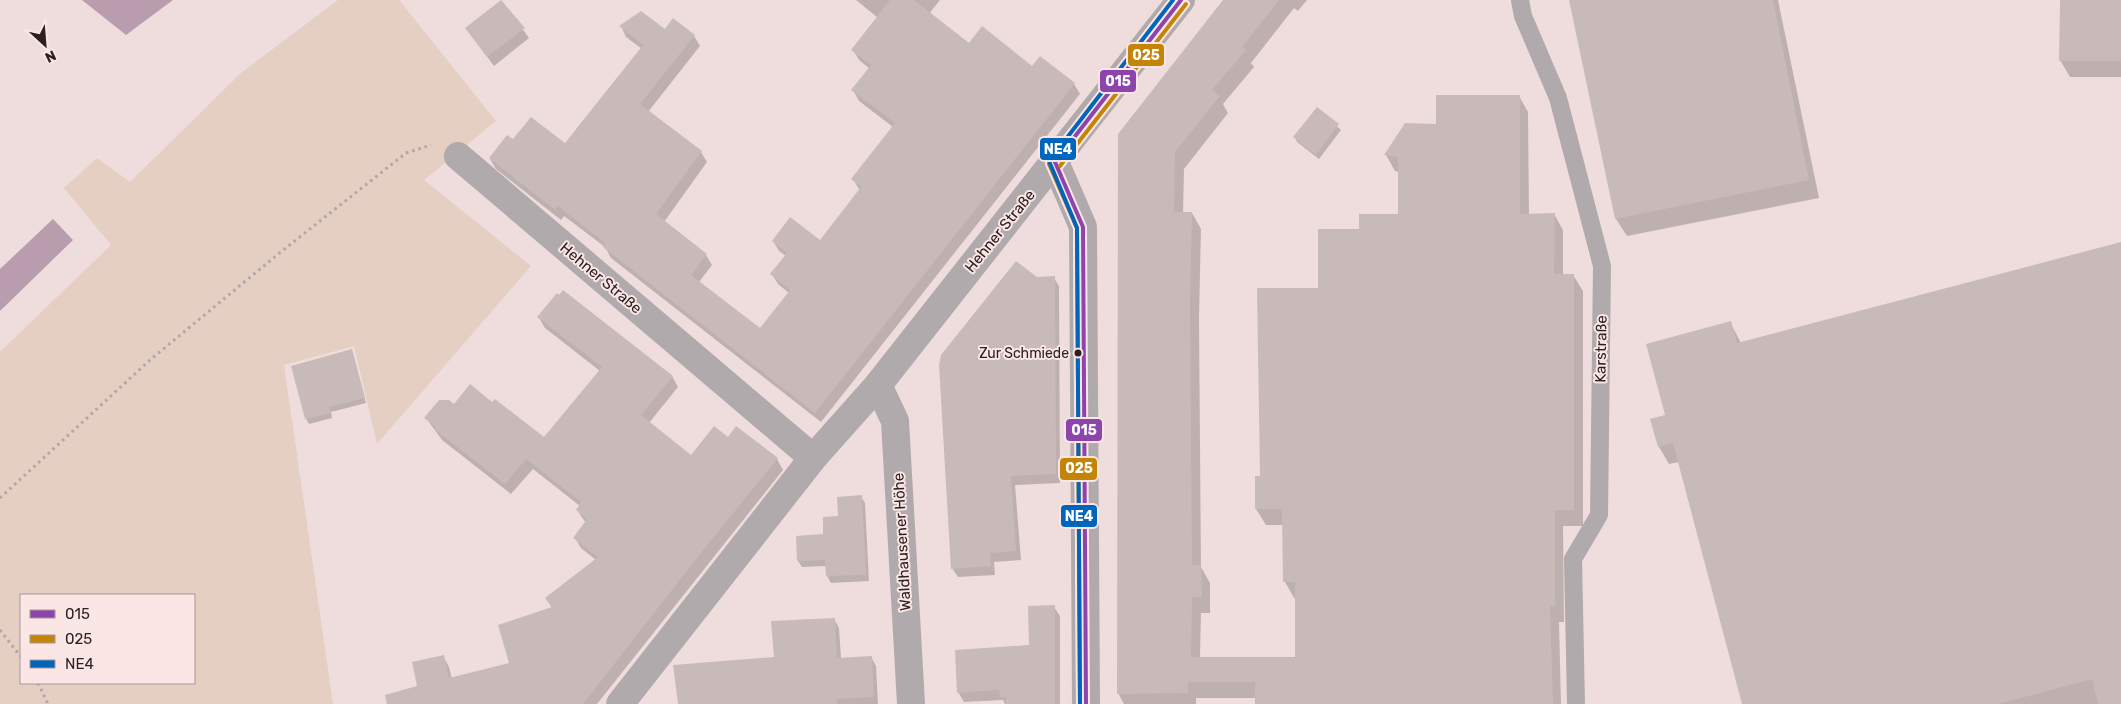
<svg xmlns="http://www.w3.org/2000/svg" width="2121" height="704" font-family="Rubik,sans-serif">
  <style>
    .green { fill: #e5cec2; fill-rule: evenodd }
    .water { fill: #b99dae }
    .shadow { fill: #0003 }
    .building { fill: #c8bab9 }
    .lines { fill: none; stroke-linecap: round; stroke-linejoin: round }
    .path { stroke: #aea7a7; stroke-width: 3; stroke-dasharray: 2.5 4; stroke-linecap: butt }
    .service { stroke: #b1aaac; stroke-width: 18 }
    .minor { stroke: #b1aaac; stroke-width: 28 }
    .bus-1-casing { stroke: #fbe6e6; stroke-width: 8 }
    .bus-2-casing { stroke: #fbe6e6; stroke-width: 8 }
    .bus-3-casing { stroke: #fbe6e6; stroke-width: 8 }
    .bus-1 { stroke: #8e44ad; stroke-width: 4 }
    .bus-2 { stroke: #c48408; stroke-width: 4 }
    .bus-3 { stroke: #0065bd; stroke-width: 4 }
    .bus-dot { fill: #2c2020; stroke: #fbe6e6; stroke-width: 2 }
    .labels { text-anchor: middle; stroke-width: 4; stroke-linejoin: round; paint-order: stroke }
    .bus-label { font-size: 14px; fill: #2c2020; stroke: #fbe6e6; text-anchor: end }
    .street-label { font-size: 15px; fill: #2c2020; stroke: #fbe6e6 }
    .line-badge { stroke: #fbe6e6; stroke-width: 2 }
    .badge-label { font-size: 14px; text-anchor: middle; font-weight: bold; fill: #fff }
  </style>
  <rect width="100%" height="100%" fill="#efdddd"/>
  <path class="green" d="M338,0H399L496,121L424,180L531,266L377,444L354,346L284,365L333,704H0V352L111,245L64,188L97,158L130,182L241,73ZM21,595H194V683H21Z"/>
  <g class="water">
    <path d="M82,0H173L126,35Z"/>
    <path d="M53,219L73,240L0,311V269Z"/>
  </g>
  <g class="shadow">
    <path d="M856,0H940L929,14L970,44L1032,67L1040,58L1074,84L1080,94L821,422L611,258L605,247L564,216L561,220L496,169L490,159L513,141L566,145L642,49L626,37L621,26L694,36L700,46L648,112L701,152L707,162L664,222L706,255L712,265L699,282L760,330L789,293L778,284L772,274L786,256L779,251L773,241H820L860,191L853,179L893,127L859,101L853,90L869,68L859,60L853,50L878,18Z"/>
    <path d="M1225,0H1307L1298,11L1294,8L1251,63L1254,67L1223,104L1228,113L1184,169L1183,213H1192L1201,229L1199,319L1201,567L1210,583V613H1201L1200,658H1296V598H1294L1285,582L1284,525H1266L1256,509L1261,477L1319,289L1360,230L1399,216V172L1395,171L1386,155L1405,125H1437L1519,96L1528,112L1529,215L1554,214L1563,230V275H1573L1583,291V526H1563L1564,622H1559L1561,704H1256V698H1196V704H1124L1118,693L1119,135Z"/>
    <path d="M1570,0H1778L1819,198L1627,236L1616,219Z"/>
    <path d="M2062,0H2121V77H2070L2060,60Z"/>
    <path d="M502,1L529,38L494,66L466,28Z"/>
    <path d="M1317,108L1341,130L1319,159L1297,142L1295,137Z"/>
    <path d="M2121,243V704H1743L1679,462L1669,464L1659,447L1667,416L1730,322L1741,343Z"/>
    <path d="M1054,278L1059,286L1060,483L1015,485L1021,560L994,562L995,575L958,577L952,568L1036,279Z"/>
    <path d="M539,318L672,376L678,387L649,423L692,457L728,438L777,459L783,470L597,704H423L443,656L449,667L452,679L510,664L552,608L547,598L596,560L581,548L575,538L586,523L577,510L580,506L533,469L511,494L442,440L426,418L454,406L492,404L544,439L600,371L545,328Z"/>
    <path d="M351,351L366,403L331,412L332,418L309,424L306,419Z"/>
    <path d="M861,497L865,503L869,581L831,583L827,576L826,566L802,567L798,561Z"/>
    <path d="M1054,607L1060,616V704H1005L1003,700L964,702L958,692L1030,647Z"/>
    <path d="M834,619L839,628L841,659L871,657L876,666L878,704H679L775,658Z"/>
  </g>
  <g class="building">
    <path d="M501,0L525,28L487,57L465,28Z"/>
    <path d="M890,0H914L969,43L982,26L1032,66L1040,56L1075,83L815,413L603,247L606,244L558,206L555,210L489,158L507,135L513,139L531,117L565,143L643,45L619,26L641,11L665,29L673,18L695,35L640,104L702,151L656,214L707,254L691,275L760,328L790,290L770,274L787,253L772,241L790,217L820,240L861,187L851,179L895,123L851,90L871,65L851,50Z"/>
    <path d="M1223,0H1279L1242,47L1246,50L1212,90L1220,96L1175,152L1174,212H1192L1190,302L1192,565H1201L1202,597H1192L1191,657H1295V582H1283L1282,509H1255V476H1260L1257,288H1318V229H1359V214H1398V157L1384,155L1405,123L1436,124V95H1520V214L1555,213L1554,274H1574V510H1555V606H1550L1553,704H1255V682H1188V693L1117,694L1118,134Z"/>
    <path d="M1569,0H1773L1809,180L1615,219Z"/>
    <path d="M2060,0H2121V61H2059Z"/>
    <path d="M1317,107L1339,124L1316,155L1293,137Z"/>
    <path d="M2121,242V704H2098L2092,679L1998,704H1742L1673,443L1658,447L1650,419L1665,415L1646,344L1731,321L1737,343Z"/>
    <path d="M1016,261L1037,277L1055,276L1056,474L1011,476L1016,551L990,553L991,566L951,569L939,365L941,355Z"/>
    <path d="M563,290L673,376L641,415L691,455L714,426L728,437L736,426L778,458L700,554L583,704H387L385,695L417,686L412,662L444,655L449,678L509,663L498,625L552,607L545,598L598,557L573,538L587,519L576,510L581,502L526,459L505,484L434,429L436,427L424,418L439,400H449L454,404L470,384L492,402L495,399L544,437L602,367L537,317L557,293L559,295Z"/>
    <path d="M352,349L365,398L329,407L331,413L305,419L291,366Z"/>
    <path d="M862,495L866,575L826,576L825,560L797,561L796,536L823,534V517L838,516L837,497Z"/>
    <path d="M1055,605V704H1006V697H1000L999,690L957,693L955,650L1029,645L1028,606Z"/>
    <path d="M835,618L837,658L872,656L874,697L837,699V704H678L673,665L774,657L771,621Z"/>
  </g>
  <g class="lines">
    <g class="path">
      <path d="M0,498L150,360L277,255L406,153L431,145"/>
      <path d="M0,630L21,657"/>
      <path d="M38,683L48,704"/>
    </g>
    <path class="service" d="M1520,0L1523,16L1558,98L1602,266L1599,515L1573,559L1576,704"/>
    <g class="minor">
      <path d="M458,156L813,458"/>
      <path d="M1055,162L1083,227L1086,704"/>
      <path d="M878,385L895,421L911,704"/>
      <path d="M620,704L813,458L878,385L1181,0"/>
    </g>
    <g class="bus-1-casing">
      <g id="bus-1">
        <path d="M1055,162L1083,227L1086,704"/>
        <path d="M1055,162L1181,0"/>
      </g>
    </g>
    <g class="bus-2-casing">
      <g id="bus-2">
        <path d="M1049,164L1077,228L1080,704"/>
        <path d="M1060,166L1186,4"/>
      </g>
    </g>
    <g class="bus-3-casing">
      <path id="bus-3" d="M1080,704L1077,228L1049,161L1173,0"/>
    </g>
    <use href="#bus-1" class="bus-1"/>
    <use href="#bus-2" class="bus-2"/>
    <use href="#bus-3" class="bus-3"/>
  </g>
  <circle class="bus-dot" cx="1078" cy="353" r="4.5"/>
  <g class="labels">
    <g class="bus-label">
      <text x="1069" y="358">Zur Schmiede</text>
    </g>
    <g class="street-label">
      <text transform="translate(1000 231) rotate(-51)" y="5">Hehner Straße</text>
      <text transform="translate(601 278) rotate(40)" y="5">Hehner Straße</text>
      <text transform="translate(1601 349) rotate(-89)" y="5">Karstraße</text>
      <text transform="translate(902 542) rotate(-93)" y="5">Waldhausener Höhe</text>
    </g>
  </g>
  <g class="line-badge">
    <rect x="1127" y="43" width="38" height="24" rx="5" fill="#c48408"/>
    <rect x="1099" y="69" width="38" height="24" rx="5" fill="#8e44ad"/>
    <rect x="1039" y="137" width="38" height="24" rx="5" fill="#0065bd"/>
    <rect x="1065" y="418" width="38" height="24" rx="5" fill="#8e44ad"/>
    <rect x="1059" y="457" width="39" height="24" rx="5" fill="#c48408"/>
    <rect x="1060" y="504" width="38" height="24" rx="5" fill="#0065bd"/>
  </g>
  <g class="badge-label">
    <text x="1146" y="60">025</text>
    <text x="1118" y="86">015</text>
    <text x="1058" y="154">NE4</text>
    <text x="1084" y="435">015</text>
    <text x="1079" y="473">025</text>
    <text x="1079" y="521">NE4</text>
  </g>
  <rect x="20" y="594" width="175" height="90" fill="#fbe6e6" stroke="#a89797"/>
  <rect x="30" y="610" width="25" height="8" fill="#8e44ad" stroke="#a89797"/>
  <text x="65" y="619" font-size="15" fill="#2c2020">015</text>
  <rect x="30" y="635" width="25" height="8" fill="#c48408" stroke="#a89797"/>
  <text x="65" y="644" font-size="15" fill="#2c2020">025</text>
  <rect x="30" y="660" width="25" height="8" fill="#0065bd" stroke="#a89797"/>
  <text x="65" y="669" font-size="15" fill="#2c2020">NE4</text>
  <g transform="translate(45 45) rotate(154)" stroke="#fbe6e6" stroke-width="4" paint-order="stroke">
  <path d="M0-4L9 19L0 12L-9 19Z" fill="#2c2020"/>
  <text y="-8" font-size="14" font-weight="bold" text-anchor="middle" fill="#2c2020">N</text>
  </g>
</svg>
